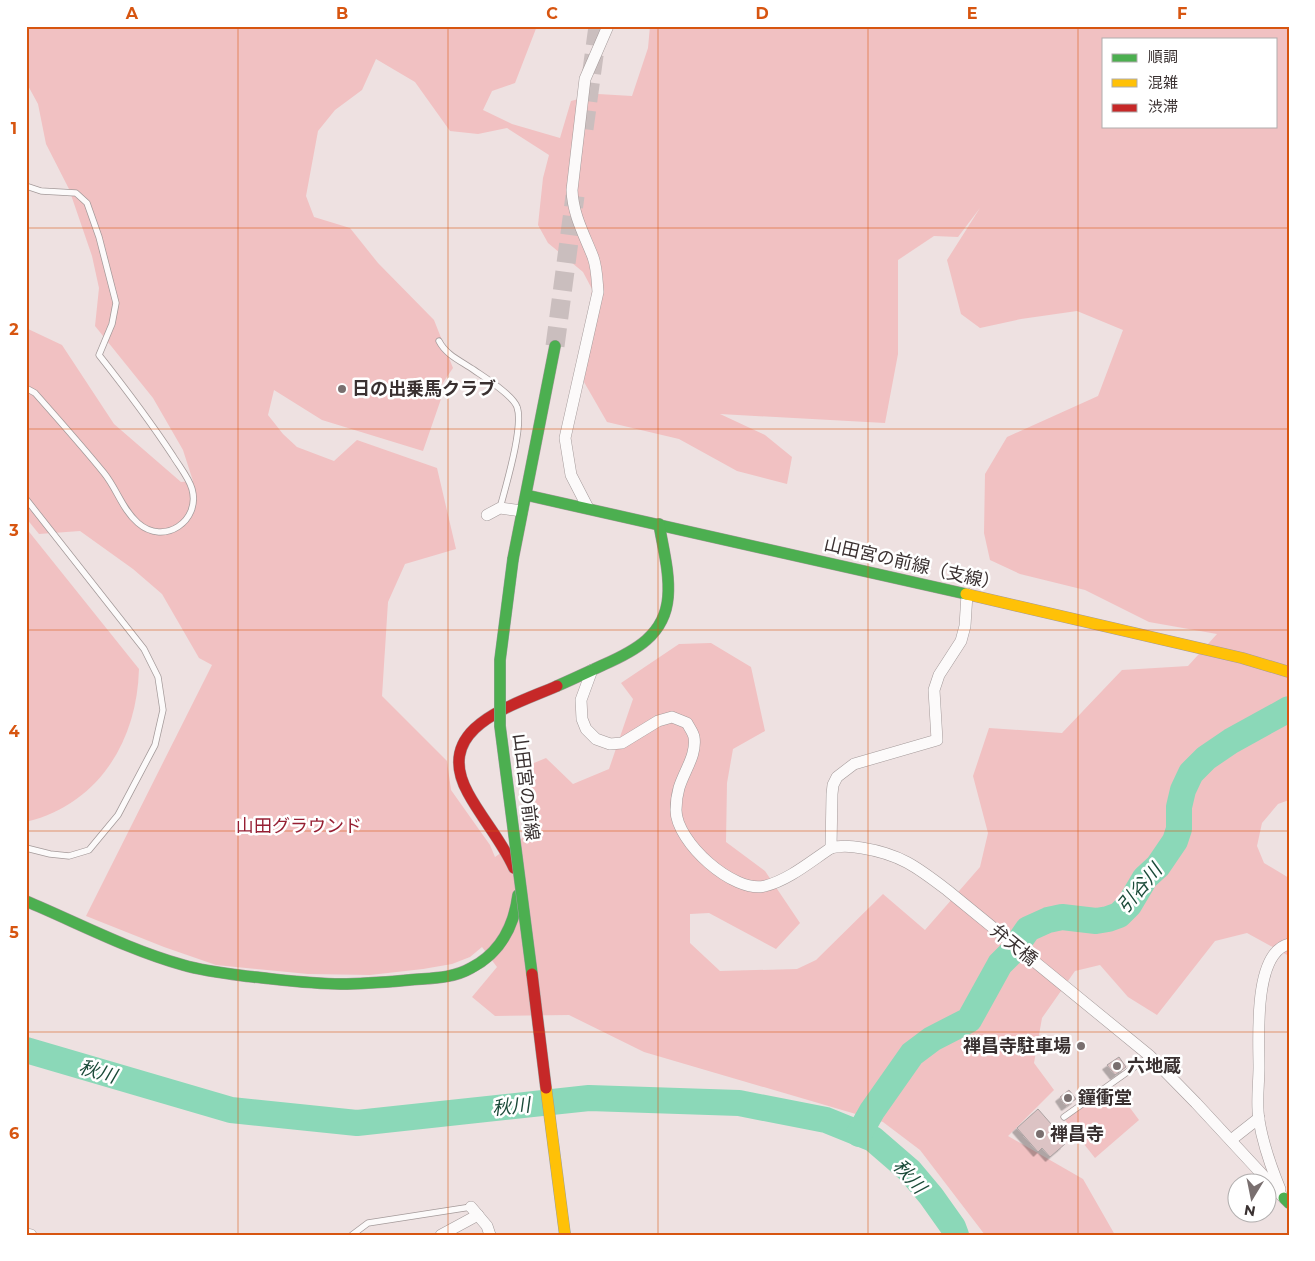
<svg xmlns="http://www.w3.org/2000/svg" width="1315" height="1261" font-family="Montserrat,'Noto Sans JP',sans-serif">
  <style>
    .green { fill: #f1c1c2; fill-rule: evenodd }
    .lines { fill: none; stroke-linecap: round; stroke-linejoin: round }
    .river { stroke: #8bd8b8; stroke-width: 26 }
    .building { fill: #dcc3c4; stroke: #aba2a2; filter: url(#shadow) }
    .primary-tunnel { stroke: #cabebe; stroke-width: 19; stroke-dasharray: 19 9; stroke-linecap: butt }
    .lane-casing { stroke: #a49a9a; stroke-width: 7 }
    .street-casing { stroke: #a49a9a; stroke-width: 12 }
    .fast-casing { stroke: #a49a9a; stroke-width: 12 }
    .slow-casing { stroke: #a49a9a; stroke-width: 12 }
    .jam-casing { stroke: #a49a9a; stroke-width: 12 }
    .lane { stroke: #fcfafa; stroke-width: 5.5 }
    .street { stroke: #fcfafa; stroke-width: 11 }
    .fast { stroke: #4caf50; stroke-width: 11 }
    .slow { stroke: #ffc107; stroke-width: 11 }
    .jam { stroke: #c62828; stroke-width: 11 }
    .fast-bridge-casing { stroke: #989e9a; stroke-width: 12; stroke-linecap: butt }
    .slow-bridge-casing { stroke: #989e9a; stroke-width: 12; stroke-linecap: butt }
    .jam-bridge-casing { stroke: #989e9a; stroke-width: 12; stroke-linecap: butt }
    .fast-bridge { stroke: #4caf50; stroke-width: 11 }
    .slow-bridge { stroke: #ffc107; stroke-width: 11 }
    .jam-bridge { stroke: #c62828; stroke-width: 11 }
    .grid { fill: none; stroke: #d75510; stroke-width: 1; stroke-opacity: 0.55 }
    .poi-dot { fill: #796f6f; stroke: #fff; stroke-width: 2 }
    .labels { text-anchor: middle; stroke-width: 5; stroke-linejoin: round; paint-order: stroke }
    .poi-label { font-size: 18px; font-weight: bold; fill: #3a3131; stroke: #fff; text-anchor: start }
    .street-label { font-size: 18px; fill: #3a3131; stroke: #fff }
    .park-label { font-size: 18px; fill: #961f33; stroke: #fff }
    .water-label { font-size: 19px; font-style: italic; fill: #1b4b39; stroke: #fff }
    .neatline { fill: none; stroke: #d75510; stroke-width: 2 }
    .grid-label { font-size: 16px; text-anchor: middle; font-weight: bold; fill: #d75510 }
  </style>
  <defs>
    <filter id="shadow"><feDropShadow dx="-4.5" dy="4.5" stdDeviation="0" flood-color="#0004"/></filter>
  </defs>
  <rect width="100%" height="100%" fill="#eee1e1"/>
  <g class="green">
    <path d="M26,26H537L515,83L492,91L483,110L512,124L560,138L571,101L598,94L632,96L648,48L650,26H1289V800L1278,804L1262,823L1257,846L1264,863L1289,878V956L1247,933L1215,941L1157,1015L1128,997L1100,965L1075,971L1042,1018L1034,1063L1054,1090L1008,1136L1083,1179L1115,1235H985L920,1150L883,1122L644,1052L569,1015L495,1016L472,997L497,967L482,947L470,957L452,964L423,969L370,975L308,974L216,965L164,947L86,916L212,665L199,658L162,594L133,569L80,531L39,534L26,518V328L62,345L114,424L181,482L193,481L183,450L153,398L95,326L99,288L92,256L69,189L46,144L38,104L26,82ZM1104,39H1276V126H1104ZM376,59L415,82L450,131L478,134L507,128L549,155L543,178L538,225L548,243L583,272L592,289L584,382L607,422L679,439L737,471L787,484L792,457L765,435L720,414L885,423L898,354V260L934,236L958,237L980,208L947,260L961,314L980,328L1021,319L1077,311L1123,330L1098,396L1007,437L985,474L984,533L990,560L1020,574L1085,590L1149,622L1217,634L1188,666L1122,670L1062,733L989,728L973,776L988,833L980,867L925,930L883,894L816,960L797,969L720,971L690,943V914L709,913L776,949L800,923L765,871L726,842L727,783L733,749L765,731L751,667L711,643L679,644L621,683L633,699L609,769L573,784L546,758L522,768L538,827L495,857L490,845L451,790L447,761L382,696L388,602L405,564L456,549L437,468L357,440L334,461L297,447L283,434L268,415L274,390L322,420L423,451L441,399L434,396L453,368L434,320L378,263L350,228L314,217L306,196L318,131L335,110L362,90Z"/>
    <path d="M26,528L139,669C137,741 99,804 26,822Z"/>
    <path d="M1113,1085L1139,1120L1095,1158L1065,1120Z"/>
  </g>
  <g class="lines">
    <g class="river">
      <path d="M26,1050L231,1110L357,1123L589,1098L739,1103L826,1120L873,1139L910,1171L931,1196L953,1227L956,1235"/>
      <path d="M859,1134L872,1111L912,1054L932,1039L969,1020L1000,964L1012,952L1028,929L1048,920L1062,917L1096,921L1108,919L1119,915L1129,905L1145,878L1158,866L1175,841L1179,829V807L1183,790L1191,773L1206,758L1231,741L1289,709"/>
    </g>
  </g>
  <g class="building">
    <path d="M1119,1057L1126,1067L1115,1075L1107,1065Z"/>
    <path d="M1069,1090L1076,1099L1066,1106L1060,1097Z"/>
    <path d="M1038,1109L1059,1133L1056,1135L1065,1144L1050,1157L1042,1148L1038,1152L1017,1128Z"/>
  </g>
  <g class="lines">
    <g class="primary-tunnel">
      <path d="M584,129L598,26"/>
      <path d="M555,346L575,196"/>
    </g>
    <g class="lane-casing">
      <g id="lane">
        <path d="M26,186L41,191L76,193L87,203L99,237L116,303L112,324L99,355C125,388 150,421 173,456C179,466 189,478 192,489C201,521 164,546 138,523C122,509 117,489 104,473C82,446 58,419 35,393L26,388"/>
        <path d="M439,341C446,355 461,361 474,370C484,377 513,395 517,407C524,426 506,485 500,508"/>
        <path d="M26,499L144,649L158,677L163,710L155,745L118,815L89,850L69,856L50,854L26,848"/>
        <path d="M1064,1117L1150,1056"/>
        <path d="M352,1235L368,1223L471,1207"/>
      </g>
    </g>
    <g class="street-casing">
      <g id="street">
        <path d="M588,508L571,475L565,438L598,292C597,280 597,268 593,257C584,234 573,215 572,190L585,79L608,26"/>
        <path d="M487,515L500,508L522,511"/>
        <path d="M592,670L581,700L582,719L586,729L596,739L610,744L622,743L658,721L672,717L687,723C689,727 693,732 694,737C697,755 684,771 679,788C677,795 676,803 676,810C676,842 734,894 765,886C789,880 811,861 831,848C842,845 851,846 862,848C900,854 917,867 947,890L1150,1056L1196,1103L1284,1198"/>
        <path d="M831,848L832,794L833,785L837,777L854,764L937,740L934,690L939,675L961,641L965,626L967,594"/>
        <path d="M1231,1140L1259,1118"/>
        <path d="M1280,1189C1271,1167 1263,1145 1259,1120C1256,1103 1259,1084 1259,1067C1259,1038 1253,953 1289,944"/>
        <path d="M471,1207L487,1226L490,1235"/>
        <path d="M26,1234L31,1235"/>
        <path d="M441,1235L478,1215"/>
      </g>
    </g>
    <g class="fast-casing">
      <g id="fast">
        <path d="M526,495L966,594"/>
        <path d="M513,559L555,346"/>
        <path d="M557,686C573,679 588,672 603,665C635,651 665,635 668,597C670,573 663,548 659,524"/>
        <path d="M26,901C78,923 129,950 183,965C207,972 230,974 254,977C283,980 312,984 341,984C364,984 386,982 409,980C430,978 452,979 471,968C500,953 514,926 518,895"/>
        <path d="M1284,1198L1289,1203"/>
      </g>
    </g>
    <g class="slow-casing">
      <path id="slow" d="M966,594L1242,658L1289,672"/>
    </g>
    <g class="jam-casing">
      <path id="jam" d="M514,868C502,841 482,819 468,793C432,727 512,706 557,686"/>
    </g>
    <use href="#lane" class="lane"/>
    <use href="#street" class="street"/>
    <use href="#fast" class="fast"/>
    <use href="#slow" class="slow"/>
    <use href="#jam" class="jam"/>
    <g class="fast-bridge-casing">
      <path id="fast-bridge" d="M513,559L500,660V726L532,974"/>
    </g>
    <g class="slow-bridge-casing">
      <path id="slow-bridge" d="M546,1088L565,1235"/>
    </g>
    <g class="jam-bridge-casing">
      <path id="jam-bridge" d="M532,974L546,1088"/>
    </g>
    <use href="#fast-bridge" class="fast-bridge"/>
    <use href="#slow-bridge" class="slow-bridge"/>
    <use href="#jam-bridge" class="jam-bridge"/>
  </g>
  <path class="grid" d="M238,26V1235M448,26V1235M658,26V1235M868,26V1235M1078,26V1235M26,228H1289M26,429H1289M26,630H1289M26,831H1289M26,1032H1289"/>
  <g class="poi-dot">
    <circle cx="342" cy="389" r="5"/>
    <circle cx="1081" cy="1046" r="5"/>
    <circle cx="1117" cy="1066" r="5"/>
    <circle cx="1068" cy="1098" r="5"/>
    <circle cx="1040" cy="1134" r="5"/>
  </g>
  <g class="labels">
    <g class="poi-label">
      <text x="352" y="395">日の出乗馬クラブ</text>
      <text x="1071" y="1052" text-anchor="end">禅昌寺駐車場</text>
      <text x="1127" y="1072">六地蔵</text>
      <text x="1078" y="1104">鐘衝堂</text>
      <text x="1050" y="1140">禅昌寺</text>
    </g>
    <g class="street-label">
      <text transform="translate(912 564) rotate(13)" y="6">山田宮の前線（支線）</text>
      <text transform="translate(526 787) rotate(83)" y="6">山田宮の前線</text>
      <text transform="translate(1014 945) rotate(39)" y="6">弁天橋</text>
    </g>
    <g class="park-label">
      <text x="299" y="832">山田グラウンド</text>
    </g>
    <g class="water-label">
      <text transform="translate(1139 888) rotate(-50)" y="7">引谷川</text>
      <text transform="translate(98 1071) rotate(16)" y="7">秋川</text>
      <text transform="translate(511 1106) rotate(-6)" y="7">秋川</text>
      <text transform="translate(910 1176) rotate(48)" y="7">秋川</text>
    </g>
  </g>
  <rect width="1315" height="1261" fill="none" stroke="#ffffff" stroke-width="55"/>
  <rect x="1102" y="38" width="175" height="90" fill="#ffffff" stroke="#b0adad"/>
  <rect x="1112" y="54" width="25" height="8" fill="#4caf50" stroke="#b0adad"/>
  <text x="1148" y="62" font-size="15" fill="#3a3131">順調</text>
  <rect x="1112" y="79" width="25" height="8" fill="#ffc107" stroke="#b0adad"/>
  <text x="1148" y="88" font-size="15" fill="#3a3131">混雑</text>
  <rect x="1112" y="104" width="25" height="8" fill="#c62828" stroke="#b0adad"/>
  <text x="1148" y="112" font-size="15" fill="#3a3131">渋滞</text>
  <g transform="translate(1252 1198) rotate(190)"><circle r="24" fill="#ffffff" stroke="#b0adad"/>
  <path d="M0-4L9 19L0 12L-9 19Z" fill="#796f6f"/>
  <text y="-8" font-size="14" font-weight="bold" text-anchor="middle" fill="#3a3131">N</text>
  </g>
  <rect x="28" y="28" width="1260" height="1206" class="neatline"/>
  <g class="grid-label">
    <text x="132" y="19">A</text>
    <text x="342" y="19">B</text>
    <text x="552" y="19">C</text>
    <text x="762" y="19">D</text>
    <text x="972" y="19">E</text>
    <text x="1182" y="19">F</text>
    <text x="14" y="134">1</text>
    <text x="14" y="335">2</text>
    <text x="14" y="536">3</text>
    <text x="14" y="737">4</text>
    <text x="14" y="938">5</text>
    <text x="14" y="1139">6</text>
  </g>
</svg>
